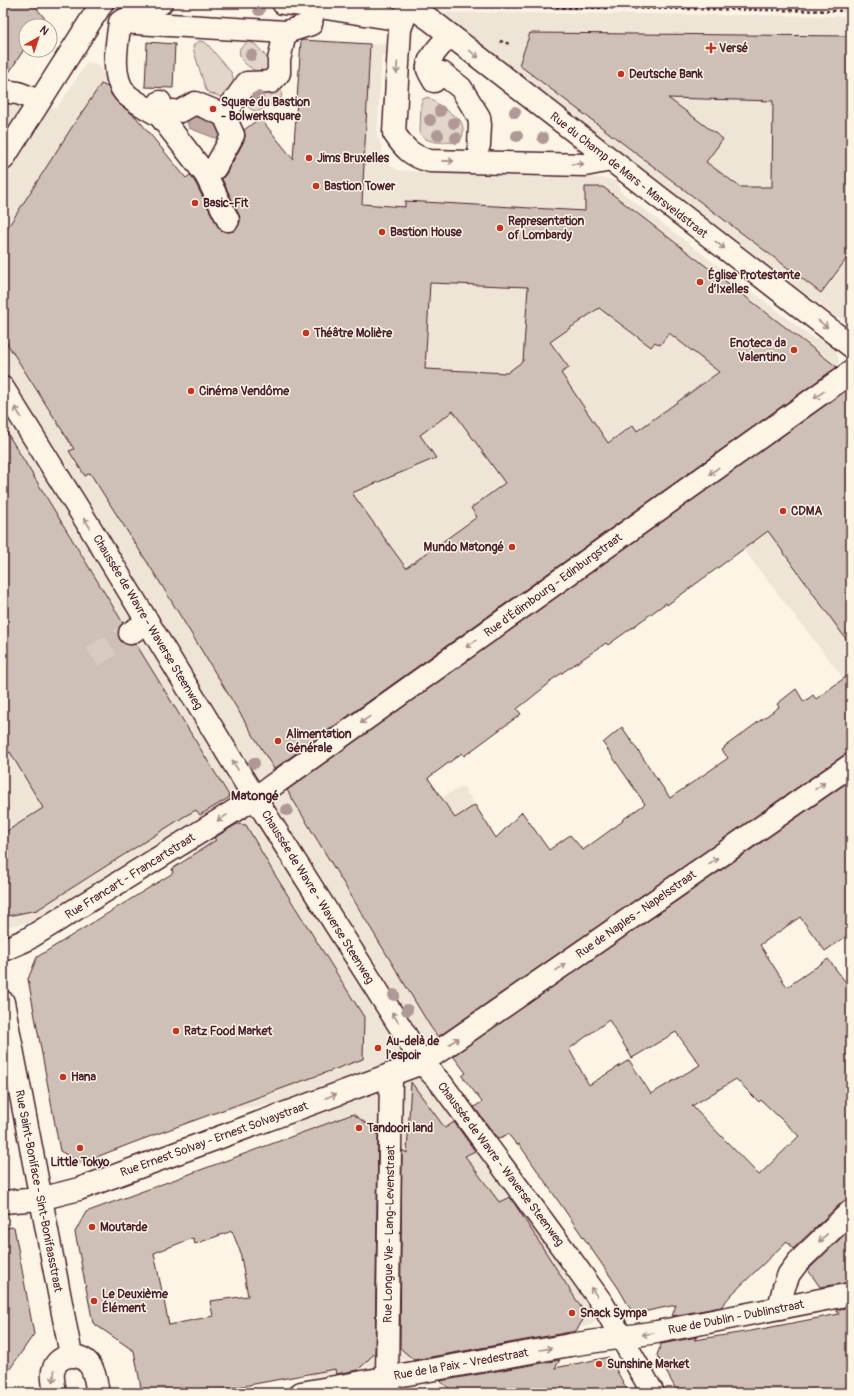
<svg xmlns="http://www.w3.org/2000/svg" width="854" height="1396" font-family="Pangolin,sans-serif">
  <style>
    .built { fill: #eee5d7 }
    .green { fill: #e2d5ca; stroke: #967a7a }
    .water { fill: #c0aca5; stroke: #917474 }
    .building { fill: #cfc0b7; stroke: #4a1f2b; fill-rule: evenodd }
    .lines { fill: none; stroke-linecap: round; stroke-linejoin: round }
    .minor-tunnel { stroke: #d8cac0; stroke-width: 22; stroke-dasharray: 22 11; stroke-linecap: butt }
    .minor-casing { stroke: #4a1f2b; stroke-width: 25 }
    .path { stroke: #4a1f2b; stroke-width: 2.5; stroke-dasharray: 3 3; stroke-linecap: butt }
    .minor { stroke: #fcf5e5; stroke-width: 22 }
    .tree { fill: #af9895 }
    .oneway { stroke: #a38a88 }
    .poi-dot { fill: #c8321e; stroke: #fcf5e5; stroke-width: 1.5 }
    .labels { text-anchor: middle; stroke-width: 3; stroke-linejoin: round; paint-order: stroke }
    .poi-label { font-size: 12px; font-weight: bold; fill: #4a1f2b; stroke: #fcf5e5; text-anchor: start }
    .street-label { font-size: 12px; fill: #4a1f2b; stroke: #fcf5e5 }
    .neighbourhood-label { font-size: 13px; font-weight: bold; fill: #4a1f2b; stroke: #fcf5e5 }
  </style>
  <rect width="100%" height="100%" fill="#fcf5e5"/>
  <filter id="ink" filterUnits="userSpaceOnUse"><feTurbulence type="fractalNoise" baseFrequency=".025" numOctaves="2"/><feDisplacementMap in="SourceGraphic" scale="8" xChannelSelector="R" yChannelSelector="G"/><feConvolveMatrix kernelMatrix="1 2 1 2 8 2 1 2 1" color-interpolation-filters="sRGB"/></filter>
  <g filter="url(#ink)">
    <g class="built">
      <path d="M435,12L851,16V320H844L836,317Z"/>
      <path d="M301,40L391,45L390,55H382L377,137L381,144L383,156L392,167L398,170L408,171L550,178L554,173L610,179L615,181L618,183L620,191L813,338L820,337L829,343L837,353L839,361L837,368L829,377L851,383V688L743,549L690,478L433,662L359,559L347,709L378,698L441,798L463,786L496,837L475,857L486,999L490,1004L421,1048L597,1311L596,1320L592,1324L587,1326L311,1378L309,1374L337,1369L374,1191L375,1130L353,1114L294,1135L280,1103L217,1112L202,1074L191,867L187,855L183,830L31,923L3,927V101L57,108L87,62L97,64L116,91L222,224L292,167Z"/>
    </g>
    <g class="green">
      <path d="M199,41L205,42L209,46L231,72L233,77L234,86L226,96L222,97L209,93L206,90L194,52L193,46Z"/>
      <path d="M248,42L255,44L272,63L266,77C255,70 236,63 240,48Z"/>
      <path d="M278,89L282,92L281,99L259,111C247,111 245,104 249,93Z"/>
      <path d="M428,97L460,120C464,126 465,137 458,142C447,142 426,145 420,133L421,103L423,99Z"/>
    </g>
    <path class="water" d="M201,114L225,132L220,140L189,128L187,122L189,115Z"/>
    <g class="building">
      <path d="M3,3L34,5L51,26H26V46L5,79H3Z"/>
      <path d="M530,33L851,36V253L821,293L519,65ZM668,98L773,101L772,187H740L706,162L723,139Z"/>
      <path d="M301,40L370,44L362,204L405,207V201L585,211V187H603L837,367L274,769L156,576L90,473L85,476L69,451L74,449L3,337V235L72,127L101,84L108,87L111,94L118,103L136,117L186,178L190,175L195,182L217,225L221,230L228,232L234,231L238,227L240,221L239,215L222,179L226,174L244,141L245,136L244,130L260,118L293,159ZM430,283L528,287L523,361L507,373L425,369ZM599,308L651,347L655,342L660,345L669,333L719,372L637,431L633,425L608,443L561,373L569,368L550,342ZM453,411L505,483L471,508L477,517L406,568L352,493L436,458L420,435Z"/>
      <path d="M147,42L175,44L173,88L145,87Z"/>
      <path d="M851,387V646L768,531L667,605L666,603L608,645L606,643L550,681L551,682L517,709L521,714L464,756L462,753L428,778L455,818L475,805L496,838L522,812L549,850L570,835L583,850L623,821L622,820L645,804L603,743L622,727L670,798L728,758L722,750L725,748L724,747L779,707L777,704L796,689L804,702L813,695L816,699L851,673V753L844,755L438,1037L430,1026L287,790Z"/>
      <path d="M3,426L123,623L119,627L118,633L120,640L124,644L131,645L136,644L230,797L200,815L196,810L185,816L37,910L3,917V841L4,833L43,808L10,752L3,756Z"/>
      <path d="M851,780V933L825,951L800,917L760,945L787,987L828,959L851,989V1199H848L842,1202L793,1249L787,1241L731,1295L721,1307L672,1316L676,1305L638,1313L631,1310L619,1289L519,1144L517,1145L508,1134L498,1139L474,1107L482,1102L462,1076L466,1073L453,1056ZM609,1020L632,1058L676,1032L700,1065L651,1094L629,1060L589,1085L569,1049ZM736,1079L759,1102L761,1100L799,1136L759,1175L692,1106Z"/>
      <path d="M237,824L246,825L272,870L364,1017L363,1059L135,1142L81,1163L60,1151L28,979L37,957L173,873L172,869L216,840L214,838Z"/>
      <path d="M411,1082L445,1128L454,1122L475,1151L465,1156L499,1202L510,1197L516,1206L586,1315L576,1331L414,1360L400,1348L402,1150L407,1153Z"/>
      <path d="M353,1114L378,1132L375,1353L358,1370L336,1374L335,1369L206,1393H142L134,1351L93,1323L75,1232L86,1212ZM232,1231L240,1251L248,1296L210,1301L213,1316L169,1325L154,1253L193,1238L195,1244Z"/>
      <path d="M14,1227L34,1334L3,1379V1228Z"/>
      <path d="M851,1228V1282L820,1287L808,1270Z"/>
      <path d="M851,1307V1393H678L657,1355L661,1344L697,1337L694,1340L751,1331L839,1314L836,1310Z"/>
      <path d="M609,1357L629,1393H455L440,1381L560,1360L555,1368Z"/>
    </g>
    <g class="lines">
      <path class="minor-tunnel" d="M92,657L130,633"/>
      <g class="minor-casing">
        <g id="minor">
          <path d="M283,3L313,6L396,19"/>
          <path d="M408,3L409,5L432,21L851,346"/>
          <path d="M409,5L400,29L394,133C404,148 411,156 430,161L585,165L611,160"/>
          <path d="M124,20L145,12L161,3"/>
          <path d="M285,36L286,32L311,24L314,3"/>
          <path d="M428,69L442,73L461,88L479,117L480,125L479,145"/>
          <path d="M434,81C432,77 429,73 428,69C426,59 443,43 450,35"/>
          <path d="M3,91L18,93L39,101"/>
          <path d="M160,102V116L206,175"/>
          <path d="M173,111L160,116C152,111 133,101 126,94C110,77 117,43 120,22L286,32"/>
          <path d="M181,111L195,103L224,115"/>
          <path d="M3,159L102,3"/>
          <path d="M215,168L233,135L224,115L247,83L271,82L279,73V60L283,42"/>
          <path d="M210,172L206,175L228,220"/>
          <path d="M3,388L91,529L245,782L406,1036L422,1063L441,1083L564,1250L602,1303L653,1393"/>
          <path d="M130,633L148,622"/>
          <path d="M3,950L26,940L255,798L851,372"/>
          <path d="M3,1002L71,1355"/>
          <path d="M3,1202L40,1199L79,1189L422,1063L851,765"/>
          <path d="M779,1308L784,1287L789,1274L798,1262L851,1211"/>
          <path d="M55,1393C54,1386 52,1378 53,1371C57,1354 78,1352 88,1363C95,1370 96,1384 98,1393"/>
          <path d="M301,1393L570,1345L657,1332L851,1294"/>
          <path d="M388,1393L387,1377L391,1074"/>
        </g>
      </g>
      <g class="path">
        <path d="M454,6L851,11"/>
        <path d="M500,41L510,44"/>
      </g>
      <use href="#minor" class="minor"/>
    </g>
    <g class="tree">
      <circle cx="259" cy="10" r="6"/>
      <circle cx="251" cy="55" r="6"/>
      <circle cx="258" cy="97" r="6"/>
      <circle cx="440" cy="111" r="6"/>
      <circle cx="515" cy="112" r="6"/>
      <circle cx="430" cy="120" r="6"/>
      <circle cx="454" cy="123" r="6"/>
      <circle cx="438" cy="135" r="6"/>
      <circle cx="517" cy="136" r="6"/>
      <circle cx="456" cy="138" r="6"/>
      <circle cx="543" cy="138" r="6"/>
      <circle cx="254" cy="763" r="6"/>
      <circle cx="287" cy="810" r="6"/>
      <circle cx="394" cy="995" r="6"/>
      <circle cx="407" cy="1010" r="6"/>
    </g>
    <defs><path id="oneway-shaft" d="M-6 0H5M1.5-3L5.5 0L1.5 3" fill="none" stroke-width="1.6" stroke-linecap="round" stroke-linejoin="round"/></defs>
    <g class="oneway">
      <use href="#oneway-shaft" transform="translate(474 54) rotate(38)"/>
      <use href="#oneway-shaft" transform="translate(397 68) rotate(93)"/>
      <use href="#oneway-shaft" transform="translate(448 161) rotate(1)"/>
      <use href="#oneway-shaft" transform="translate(578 164) rotate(1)"/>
      <use href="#oneway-shaft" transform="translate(720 245) rotate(38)"/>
      <use href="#oneway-shaft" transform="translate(823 324) rotate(38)"/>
      <use href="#oneway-shaft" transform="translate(819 395) rotate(144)"/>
      <use href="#oneway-shaft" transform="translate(18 412) rotate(-122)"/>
      <use href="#oneway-shaft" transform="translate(714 471) rotate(144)"/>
      <use href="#oneway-shaft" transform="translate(87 523) rotate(-123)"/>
      <use href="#oneway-shaft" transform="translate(471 644) rotate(144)"/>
      <use href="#oneway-shaft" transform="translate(365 720) rotate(144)"/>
      <use href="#oneway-shaft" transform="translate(235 765) rotate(-121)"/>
      <use href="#oneway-shaft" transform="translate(820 786) rotate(-35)"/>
      <use href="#oneway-shaft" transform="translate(222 818) rotate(148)"/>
      <use href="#oneway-shaft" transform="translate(713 861) rotate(-35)"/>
      <use href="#oneway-shaft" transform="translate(561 967) rotate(-35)"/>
      <use href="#oneway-shaft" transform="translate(395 1017) rotate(-122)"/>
      <use href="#oneway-shaft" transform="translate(454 1041) rotate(-35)"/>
      <use href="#oneway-shaft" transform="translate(331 1096) rotate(-20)"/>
      <use href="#oneway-shaft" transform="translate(823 1238) rotate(136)"/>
      <use href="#oneway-shaft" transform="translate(594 1292) rotate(-125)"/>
      <use href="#oneway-shaft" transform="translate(648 1334) rotate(171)"/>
      <use href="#oneway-shaft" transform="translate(546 1349) rotate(-10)"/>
      <use href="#oneway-shaft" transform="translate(54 1376) rotate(94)"/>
    </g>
  </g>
  <g class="poi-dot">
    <path d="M709 42h4v4h4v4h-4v4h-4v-4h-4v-4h4z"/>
    <circle cx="621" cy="74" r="4"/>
    <circle cx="213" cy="109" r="4"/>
    <circle cx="309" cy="158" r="4"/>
    <circle cx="316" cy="186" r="4"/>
    <circle cx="195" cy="203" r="4"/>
    <circle cx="500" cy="228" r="4"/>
    <circle cx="382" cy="232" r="4"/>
    <circle cx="700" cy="282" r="4"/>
    <circle cx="306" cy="333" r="4"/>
    <circle cx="794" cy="350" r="4"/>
    <circle cx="191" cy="391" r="4"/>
    <circle cx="783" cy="511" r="4"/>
    <circle cx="512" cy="547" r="4"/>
    <circle cx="278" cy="741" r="4"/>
    <circle cx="176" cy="1031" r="4"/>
    <circle cx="378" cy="1048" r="4"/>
    <circle cx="63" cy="1077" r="4"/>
    <circle cx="359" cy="1128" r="4"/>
    <circle cx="80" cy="1148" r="4"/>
    <circle cx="92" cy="1227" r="4"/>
    <circle cx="94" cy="1301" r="4"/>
    <circle cx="572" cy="1313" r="4"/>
    <circle cx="599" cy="1364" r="4"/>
  </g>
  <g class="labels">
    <g class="poi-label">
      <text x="719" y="52">Versé</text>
      <text x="629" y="78">Deutsche Bank</text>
      <text x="221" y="106">Square du Bastion<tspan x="221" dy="14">- Bolwerksquare</tspan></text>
      <text x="317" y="162">Jims Bruxelles</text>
      <text x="324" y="190">Bastion Tower</text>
      <text x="203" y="207">Basic-Fit</text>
      <text x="508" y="225">Representation<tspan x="508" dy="14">of Lombardy</tspan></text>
      <text x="390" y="236">Bastion House</text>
      <text x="708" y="279">Église Protestante<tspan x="708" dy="14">d’Ixelles</tspan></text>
      <text x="314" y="337">Théâtre Molière</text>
      <text x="786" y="347" text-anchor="end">Enoteca da<tspan x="786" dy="14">Valentino</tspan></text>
      <text x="199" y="395">Cinéma Vendôme</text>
      <text x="791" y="515">CDMA</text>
      <text x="504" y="551" text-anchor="end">Mundo Matongé</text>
      <text x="286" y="738">Alimentation<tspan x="286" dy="14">Générale</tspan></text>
      <text x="184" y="1035">Ratz Food Market</text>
      <text x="386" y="1045">Au-delà de<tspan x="386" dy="14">l'espoir</tspan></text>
      <text x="71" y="1081">Hana</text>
      <text x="367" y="1132">Tandoori land</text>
      <text x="80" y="1166" text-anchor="middle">Little Tokyo</text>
      <text x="100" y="1231">Moutarde</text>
      <text x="102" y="1298">Le Deuxième<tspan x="102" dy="14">Élément</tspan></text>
      <text x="580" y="1317">Snack Sympa</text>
      <text x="607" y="1368">Sunshine Market</text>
    </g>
    <g class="street-label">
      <text transform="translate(629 175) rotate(38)" y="4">Rue du Champ de Mars - Marsveldstraat</text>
      <text transform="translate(553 585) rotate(-36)" y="4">Rue d'Édimbourg - Edinburgstraat</text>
      <text transform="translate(148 622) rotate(59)" y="4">Chaussée de Wavre - Waverse Steenweg</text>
      <text transform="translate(130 876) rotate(-32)" y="4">Rue Francart - Francartstraat</text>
      <text transform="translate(318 897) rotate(58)" y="4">Chaussée de Wavre - Waverse Steenweg</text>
      <text transform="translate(636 914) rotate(-35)" y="4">Rue de Naples - Napelsstraat</text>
      <text transform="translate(214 1139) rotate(-20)" y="4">Rue Ernest Solvay - Ernest Solvaystraat</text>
      <text transform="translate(501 1164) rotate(53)" y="4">Chaussée de Wavre - Waverse Steenweg</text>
      <text transform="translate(39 1191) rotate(79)" y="4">Rue Saint-Boniface - Sint-Bonifaasstraat</text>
      <text transform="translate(389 1234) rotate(-89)" y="4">Rue Longue Vie - Lang-Levenstraat</text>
      <text transform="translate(736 1317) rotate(-11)" y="4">Rue de Dublin - Dublinstraat</text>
      <text transform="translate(461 1364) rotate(-10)" y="4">Rue de la Paix - Vredestraat</text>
    </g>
    <g class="neighbourhood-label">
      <text x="255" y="800">Matongé</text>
    </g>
  </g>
  <rect width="854" height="1396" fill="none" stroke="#fcf5e5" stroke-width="16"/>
  <rect x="8" y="8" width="838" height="1380" fill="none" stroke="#4a1f2b" stroke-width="1.5" filter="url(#ink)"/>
  <g transform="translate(38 38) rotate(39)"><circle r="19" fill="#fcf5e5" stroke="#b59f9b"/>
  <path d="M0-3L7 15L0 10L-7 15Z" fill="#c8321e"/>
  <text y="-6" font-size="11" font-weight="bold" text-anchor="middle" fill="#4a1f2b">N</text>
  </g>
</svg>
